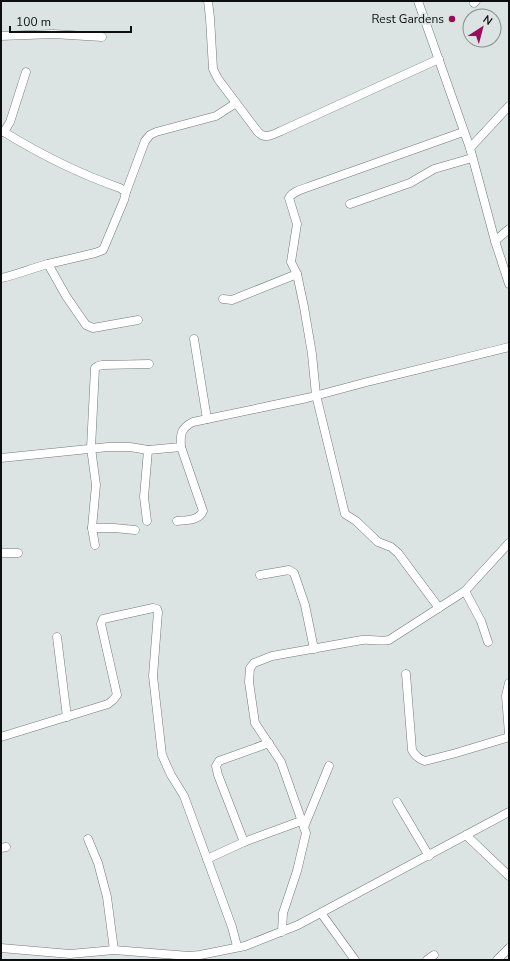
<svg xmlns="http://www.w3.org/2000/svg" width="510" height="961" font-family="'Nunito Sans',sans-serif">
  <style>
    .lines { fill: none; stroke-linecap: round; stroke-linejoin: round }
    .minor-casing { stroke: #727a78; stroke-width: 9 }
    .minor { stroke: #fff; stroke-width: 8 }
    .poi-dot { fill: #9b0b5a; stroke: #dbe4e2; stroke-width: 1.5 }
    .labels { text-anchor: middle; stroke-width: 3.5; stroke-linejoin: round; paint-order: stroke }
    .poi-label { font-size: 12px; fill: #0c0f0e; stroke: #dbe4e2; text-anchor: end }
  </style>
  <rect width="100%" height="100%" fill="#dbe4e2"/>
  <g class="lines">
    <g class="minor-casing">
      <g id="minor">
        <path d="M208,1L210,18L213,69L218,79L258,132C265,140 273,134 281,131L439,59"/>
        <path d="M418,1L470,148L495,241L509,284"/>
        <path d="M474,3L476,1"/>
        <path d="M1,36L53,34L102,37"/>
        <path d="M1,132H4L10,122L26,72"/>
        <path d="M4,132C43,156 77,173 120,188L126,192L124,200L103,250L95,253L48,264L66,296L86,325L93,328L138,320"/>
        <path d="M470,148L509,106"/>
        <path d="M126,192L145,141L150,135L156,132L216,116L236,103"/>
        <path d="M350,204L410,183L434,169L472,158"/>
        <path d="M495,241L509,229"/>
        <path d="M1,278C17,275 32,268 48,264"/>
        <path d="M223,299L232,300L297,274"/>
        <path d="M194,339L207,419"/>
        <path d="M1,458L108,447H130L148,450L181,447C180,434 181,428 193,422L307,398L367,382L509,347"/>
        <path d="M147,521L144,497L148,450"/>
        <path d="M177,521C185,520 199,521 203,511L181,447"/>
        <path d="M92,528H114L135,530"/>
        <path d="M95,545L92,528L96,485L91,448L95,368L98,366L102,365L149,364"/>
        <path d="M1,553H18"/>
        <path d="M260,575L289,570L294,573L305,605L314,649"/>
        <path d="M465,591L481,621L488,642"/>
        <path d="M439,608L398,553L391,547L378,542L356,521L345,514L316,395L312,354L304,307L297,274L291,262L297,224L289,198C293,191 303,189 311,186L463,132"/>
        <path d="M57,637L67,717"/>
        <path d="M406,674L412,750C415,756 419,759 425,761L456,753L509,737"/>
        <path d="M509,683L506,696L509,734"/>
        <path d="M1,737L108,704L113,700L117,695L101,624L103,619L153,608L157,609L158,612L153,676L162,755L171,775L184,796L232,927L237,946"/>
        <path d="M397,802L429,856"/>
        <path d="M304,827L329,766"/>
        <path d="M466,835L509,876"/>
        <path d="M88,839L98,863L107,897L114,950"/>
        <path d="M244,842L218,775L216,766L219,761L269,743"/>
        <path d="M1,848L6,847"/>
        <path d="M207,859L244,842L301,821"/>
        <path d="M321,913L355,960"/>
        <path d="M282,932L283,913L297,871L306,833L281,762L255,723L249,682L250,668L254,663L272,656L362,640C371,639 380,642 389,640L465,591L509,543"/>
        <path d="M1,948L70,954L114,950L189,956L200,955L245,946L298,925L509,812"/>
        <path d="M427,960L434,955"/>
        <path d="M497,960L509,948"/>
      </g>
    </g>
    <use href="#minor" class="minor"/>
  </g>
  <circle class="poi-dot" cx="452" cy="19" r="4"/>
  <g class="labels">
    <g class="poi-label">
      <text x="444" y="23">Rest Gardens</text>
    </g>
  </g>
  <rect width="510" height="961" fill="none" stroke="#0c0f0e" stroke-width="4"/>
  <g transform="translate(482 28) rotate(36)"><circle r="19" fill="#dbe4e2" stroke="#888f8d"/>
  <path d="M0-3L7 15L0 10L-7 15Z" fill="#9b0b5a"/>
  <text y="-6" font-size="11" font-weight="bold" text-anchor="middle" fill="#0c0f0e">N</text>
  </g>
  <path d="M10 26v6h121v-6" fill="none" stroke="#0c0f0e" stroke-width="2"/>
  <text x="16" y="26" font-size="12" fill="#0c0f0e" stroke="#dbe4e2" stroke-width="3" paint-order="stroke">100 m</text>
</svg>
